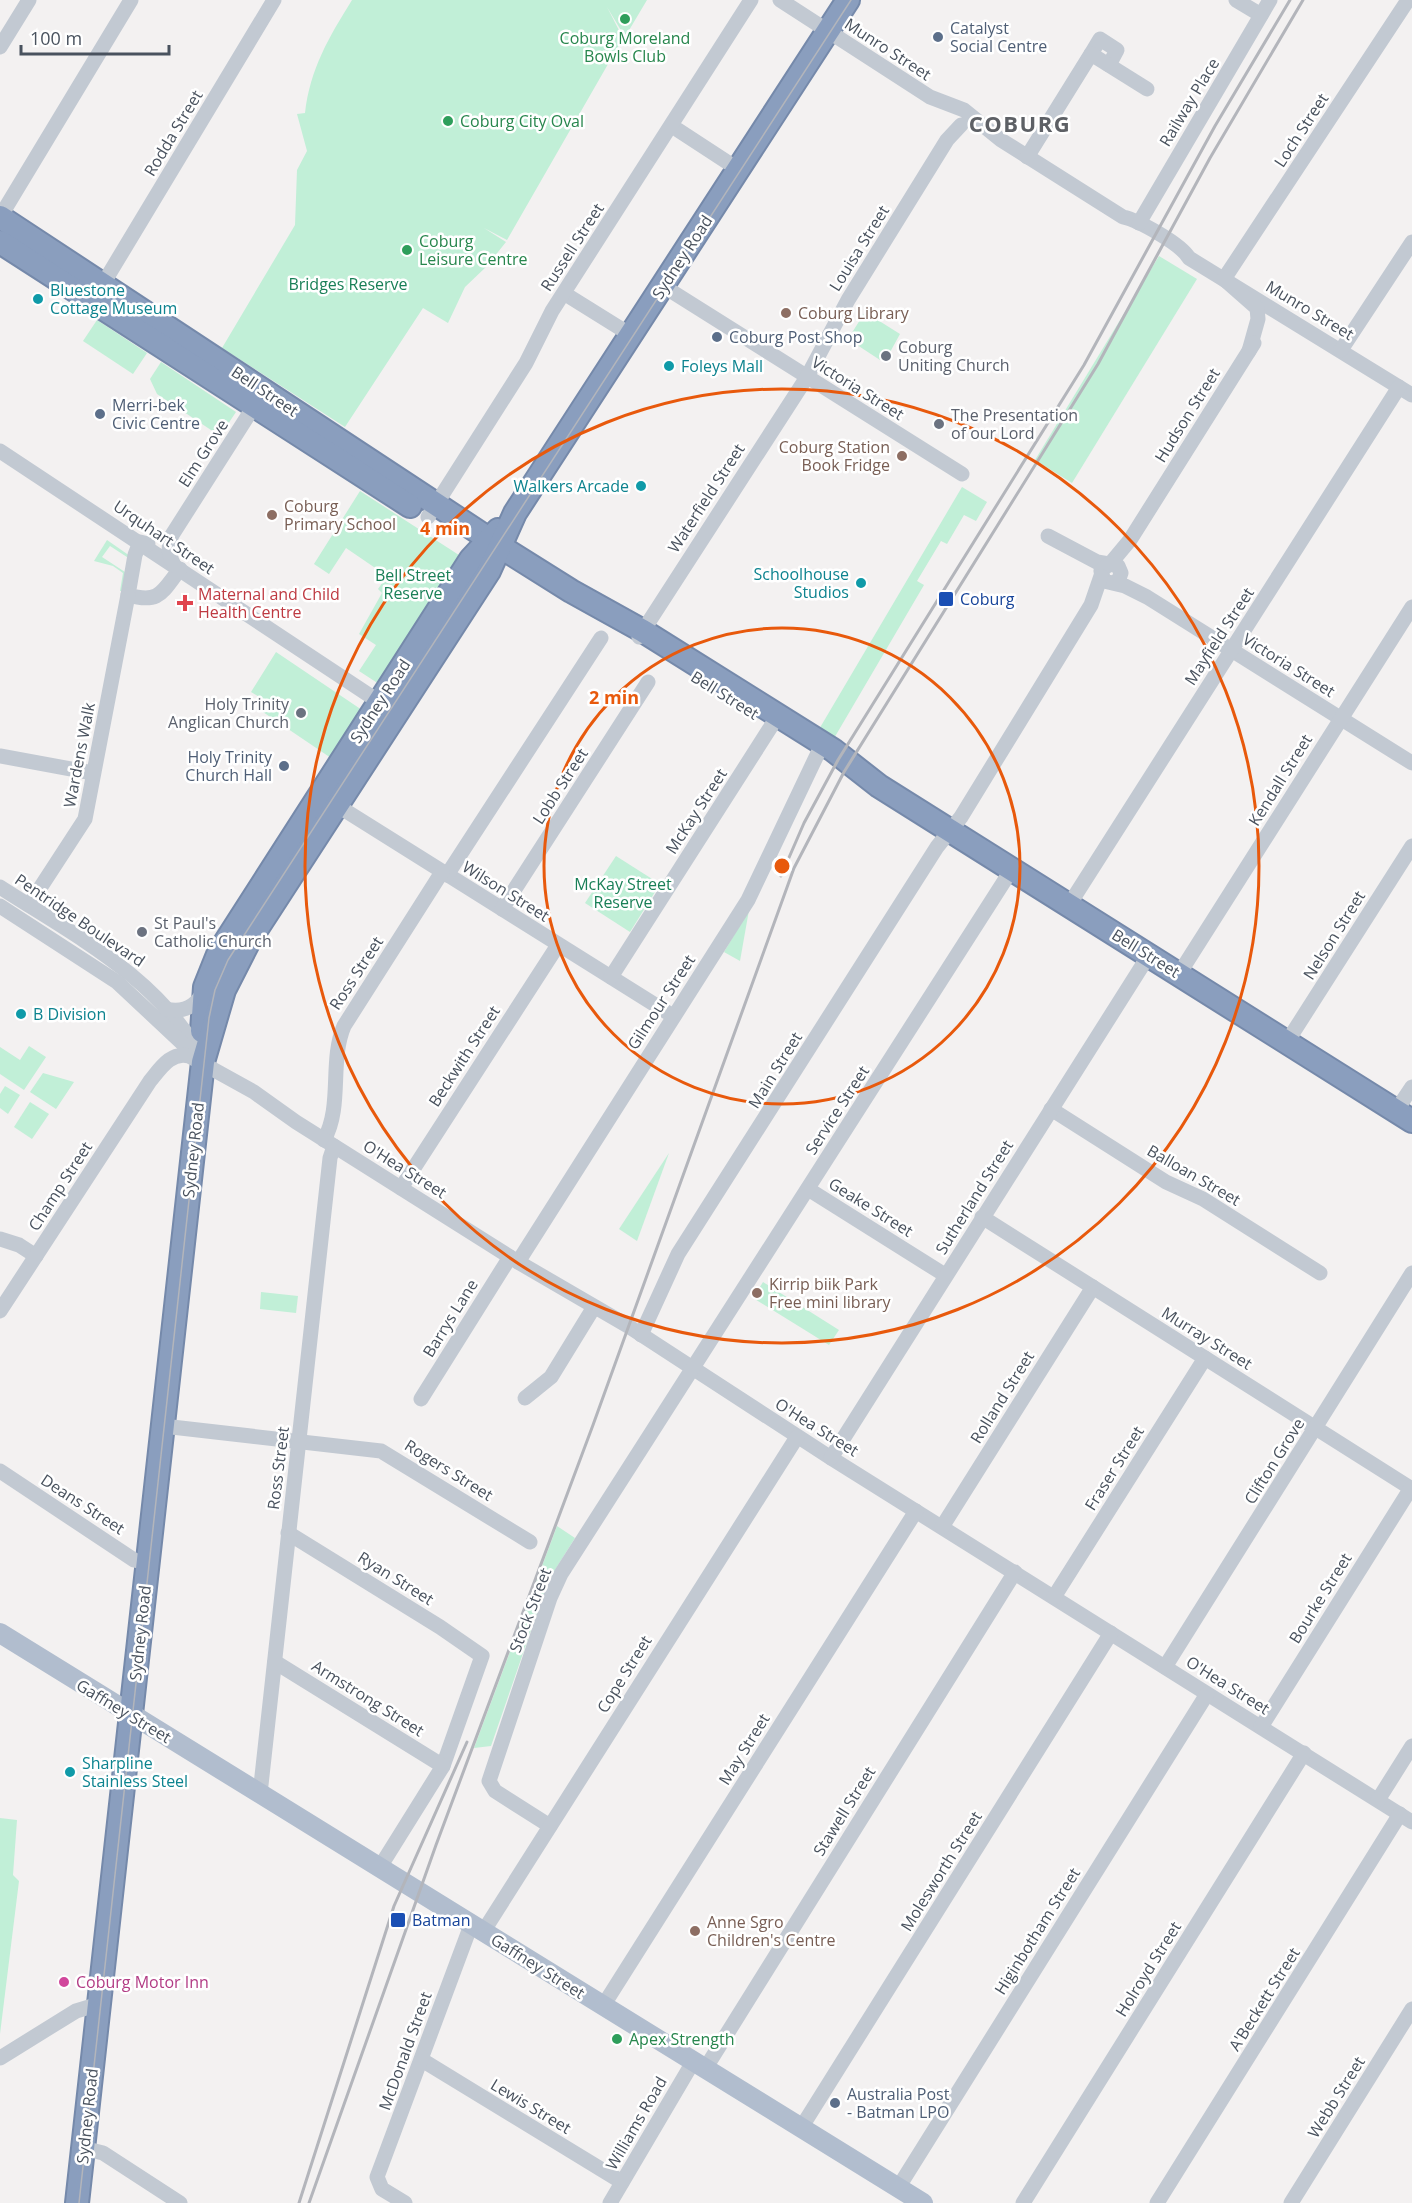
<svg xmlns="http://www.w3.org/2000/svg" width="1412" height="2203" font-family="'Open Sans',sans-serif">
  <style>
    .green { fill: #c1efd7 }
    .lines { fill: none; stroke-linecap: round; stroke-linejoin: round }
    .highway-casing { stroke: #7589aa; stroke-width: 26 }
    .minor { stroke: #c2c9d2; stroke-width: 15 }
    .major { stroke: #b1bdce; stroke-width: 20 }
    .highway { stroke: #8a9ebe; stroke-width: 22 }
    .tram { stroke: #b3b5bb; stroke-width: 1.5 }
    .rail { stroke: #b3b5bb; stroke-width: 3 }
    .ring { fill: none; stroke: #e8590c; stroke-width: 3 }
    .leisure-dot { fill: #2e9e5b; stroke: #fff; stroke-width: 2 }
    .service-dot { fill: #5c6f8a; stroke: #fff; stroke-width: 2 }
    .culture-dot { fill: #0f9aa8; stroke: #fff; stroke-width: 2 }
    .education-dot { fill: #8d6e63; stroke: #fff; stroke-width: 2 }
    .worship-dot { fill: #6b7280; stroke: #fff; stroke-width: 2 }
    .transit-dot { fill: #1a4fb4; stroke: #fff; stroke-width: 2 }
    .health-dot { fill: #e0444e; stroke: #fff; stroke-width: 2 }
    .hotel-dot { fill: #d1479c; stroke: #fff; stroke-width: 2 }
    .labels { text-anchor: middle; stroke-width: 5; stroke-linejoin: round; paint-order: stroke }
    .service-label { font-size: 16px; fill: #4e5e75; stroke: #fff; text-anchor: start }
    .leisure-label { font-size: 16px; fill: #27864d; stroke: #fff; text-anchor: start }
    .street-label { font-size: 16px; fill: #49525e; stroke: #fff }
    .park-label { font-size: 16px; fill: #197f57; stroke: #fff }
    .culture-label { font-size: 16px; fill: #0d838f; stroke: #fff; text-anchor: start }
    .education-label { font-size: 16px; fill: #785e54; stroke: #fff; text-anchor: start }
    .worship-label { font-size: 16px; fill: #5b616d; stroke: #fff; text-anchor: start }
    .health-label { font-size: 16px; fill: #be3a42; stroke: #fff; text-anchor: start }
    .transit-label { font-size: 16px; fill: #164399; stroke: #fff; text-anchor: start }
    .hotel-label { font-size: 16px; fill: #b23c85; stroke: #fff; text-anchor: start }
    .district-label { font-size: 22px; font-weight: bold; letter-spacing: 1.5px; fill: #5d6065; stroke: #fff }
    .centre { fill: #e8590c; stroke: #fff; stroke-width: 3 }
    .ring-label { font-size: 18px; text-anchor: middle; font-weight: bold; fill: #e8590c; stroke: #fff; stroke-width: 5; stroke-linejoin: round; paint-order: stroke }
  </style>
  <rect width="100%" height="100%" fill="#f3f1f1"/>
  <g class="green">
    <path d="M352,0H647L625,37L607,7L623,38L507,240L484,228L506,242L486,267L465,287L448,323L423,308L345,427L222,348L295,225L297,170L307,151L297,114L305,113C310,69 329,37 352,0Z"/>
    <path d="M1159,256L1197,279L1072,483L1035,460Z"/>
    <path d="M865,312L900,334L889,354L885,352L880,360L848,339Z"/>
    <path d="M97,320L147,353L133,374L83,341Z"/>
    <path d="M161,362L236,412L220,436L157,394L150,379Z"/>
    <path d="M962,487L987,502L976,521L964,515L947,544L941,541L917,581L924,585L833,740L818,731Z"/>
    <path d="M360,491L462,557L379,684L359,671L376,645L359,634L382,593L378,589L387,576L346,548L329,574L314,564Z"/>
    <path d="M107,540L130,556V559L110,546L102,557L125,572L122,591H120L123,573L113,566L94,561Z"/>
    <path d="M276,652L362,710L331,758L260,710L266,701L251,692Z"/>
    <path d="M616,856L660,884L630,932L585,903Z"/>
    <path d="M749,910L740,961L724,952Z"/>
    <path d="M29,1046L46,1057L24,1090L0,1074V1047L20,1060Z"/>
    <path d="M43,1073L74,1082L56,1109L30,1092Z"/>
    <path d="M5,1086L20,1095L8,1114L0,1108V1094Z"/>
    <path d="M30,1102L49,1114L32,1139L14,1127Z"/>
    <path d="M669,1153L637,1241L619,1229Z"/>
    <path d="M763,1282L839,1330L829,1345L753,1298Z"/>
    <path d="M261,1292L298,1296L296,1313L260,1309Z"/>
    <path d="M557,1526L575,1538L548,1581L491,1746L474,1748Z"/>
    <path d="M0,1818L17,1820L13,1875L19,1881L0,2034Z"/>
  </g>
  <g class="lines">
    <g class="highway-casing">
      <g id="highway">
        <path d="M0,217L501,547L571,591L643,631L833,750L879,786L1412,1121"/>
        <path d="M0,242L410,506"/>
        <path d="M202,1031L205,987L219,952L471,559L498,530"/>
        <path d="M77,2203L203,1062L224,990L249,941L489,571L515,513L848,0"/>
      </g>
    </g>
    <g class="minor">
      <path d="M780,0L930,97L964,110L1001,140L1123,217C1138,220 1181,244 1189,258L1412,395"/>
      <path d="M1236,0L1261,15"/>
      <path d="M0,47L29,0"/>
      <path d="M1091,54L1100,39L1117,50L1109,65"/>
      <path d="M678,130L727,162"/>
      <path d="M1027,157L1091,54L1147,89"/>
      <path d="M0,217L131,0"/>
      <path d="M1139,223L1270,0"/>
      <path d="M103,284L274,0"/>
      <path d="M663,286L962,474"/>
      <path d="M570,297L631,335"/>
      <path d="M1341,350L1412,242"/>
      <path d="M1249,351L1258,319L1257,308L1224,279L1408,0"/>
      <path d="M0,451L387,707"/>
      <path d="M428,517L526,363L552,311L751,0"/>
      <path d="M1048,536L1097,562L1109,564"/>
      <path d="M148,544L140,542L135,555L128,595C160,604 162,592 180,569"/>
      <path d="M1110,564L1130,540L1254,343"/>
      <path d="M174,565C168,554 168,547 172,535L258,400"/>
      <path d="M1114,583L1119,579L1121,573L1118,566L1109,564L1101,571L1104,581L1125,586L1147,597L1412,763"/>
      <path d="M639,637L807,377L848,300L947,140L961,125"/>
      <path d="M0,756L93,773"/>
      <path d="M330,801L673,1016"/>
      <path d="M447,875L601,638"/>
      <path d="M0,887C74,935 163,980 203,1062"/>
      <path d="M29,905L85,819L128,595"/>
      <path d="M1069,905L1399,387"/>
      <path d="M0,906L117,982L196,1056"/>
      <path d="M502,909L648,682"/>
      <path d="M1179,974L1412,607"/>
      <path d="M611,977L772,725"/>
      <path d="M166,1009C183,1013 197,1006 204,990"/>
      <path d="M1287,1042L1412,846"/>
      <path d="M1051,1109L1166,1182L1203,1199L1320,1273"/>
      <path d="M1396,1111L1412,1087"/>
      <path d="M324,1140C343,1106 329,1061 344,1026L442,872"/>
      <path d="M401,1188L558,945"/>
      <path d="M808,1189L945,1275"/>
      <path d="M982,1217L1412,1489"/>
      <path d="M0,1239L19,1245L36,1256"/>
      <path d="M518,1262L748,900L818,753"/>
      <path d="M0,1311L150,1081C160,1069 171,1051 189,1056L254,1092L296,1122L518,1262L628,1326L831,1458L1412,1822"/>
      <path d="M641,1335L678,1254L937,847L961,817L1091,605L1101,576"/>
      <path d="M525,1398L551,1377L594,1307"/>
      <path d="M421,1399L510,1257"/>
      <path d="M163,1426L381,1451L530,1542"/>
      <path d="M831,1458L1149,955"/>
      <path d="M0,1471L134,1560L148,1563"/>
      <path d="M942,1527L1093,1287"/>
      <path d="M288,1533L440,1627L482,1656L443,1766L380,1867"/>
      <path d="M1054,1597L1205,1358"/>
      <path d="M275,1662L443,1766"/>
      <path d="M1165,1667L1412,1273"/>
      <path d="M1261,1727L1411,1488"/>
      <path d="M260,1794L330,1158L334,1146"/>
      <path d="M1378,1800L1412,1746"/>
      <path d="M550,1826L495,1791L489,1781L550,1598L561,1574L1012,869"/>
      <path d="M483,1932L797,1437"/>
      <path d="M603,2006L916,1511"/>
      <path d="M0,2058L76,2011L99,2004"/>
      <path d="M422,2060L622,2182"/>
      <path d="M705,2069L1015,1572"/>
      <path d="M801,2128L1111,1633"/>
      <path d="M83,2148L103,2153L180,2203"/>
      <path d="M898,2188L1207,1694"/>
      <path d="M405,2203L382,2189L377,2177L471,1925"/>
      <path d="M610,2203L693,2062"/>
      <path d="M1023,2203L1304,1753"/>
      <path d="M1157,2203L1400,1814"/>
      <path d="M1291,2203L1412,2009"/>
    </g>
    <path class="major" d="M0,1633L923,2203"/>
    <use href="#highway" class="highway"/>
    <path class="tram" d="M79,2203L209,1018L215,990L228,960L851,0"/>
    <g class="rail">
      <path d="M781,876L804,823L838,760L1084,365L1215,126L1290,0"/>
      <path d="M299,2203L394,1906L467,1742"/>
      <path d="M309,2203L436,1845L593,1425L794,868L844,772L1098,364L1210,158L1303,0"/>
    </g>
  </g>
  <g class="ring">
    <circle cx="782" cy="866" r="238"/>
    <circle cx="782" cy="866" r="477"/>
  </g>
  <g class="leisure-dot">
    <circle cx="625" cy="19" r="6"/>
    <circle cx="448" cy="121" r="6"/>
    <circle cx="407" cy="250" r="6"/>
    <circle cx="617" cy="2039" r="6"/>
  </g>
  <g class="service-dot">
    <circle cx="938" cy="37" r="6"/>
    <circle cx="717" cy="337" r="6"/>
    <circle cx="100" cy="414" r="6"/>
    <circle cx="284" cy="766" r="6"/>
    <circle cx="835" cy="2103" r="6"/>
  </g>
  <g class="culture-dot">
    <circle cx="38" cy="299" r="6"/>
    <circle cx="669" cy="366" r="6"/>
    <circle cx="641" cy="486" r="6"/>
    <circle cx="861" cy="583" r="6"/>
    <circle cx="21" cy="1014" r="6"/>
    <circle cx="70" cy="1772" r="6"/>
  </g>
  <g class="education-dot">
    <circle cx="786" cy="313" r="6"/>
    <circle cx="902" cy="456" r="6"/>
    <circle cx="272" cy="515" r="6"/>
    <circle cx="757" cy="1293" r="6"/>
    <circle cx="695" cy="1931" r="6"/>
  </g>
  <g class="worship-dot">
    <circle cx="886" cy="356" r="6"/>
    <circle cx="939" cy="424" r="6"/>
    <circle cx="301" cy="713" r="6"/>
    <circle cx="142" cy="932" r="6"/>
  </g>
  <g class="transit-dot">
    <rect x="938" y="591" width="16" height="16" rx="3"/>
    <rect x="390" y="1912" width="16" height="16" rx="3"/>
  </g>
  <path class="health-dot" d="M182 594h6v6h6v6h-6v6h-6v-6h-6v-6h6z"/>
  <circle class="hotel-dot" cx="64" cy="1982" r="6"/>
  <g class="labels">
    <g class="service-label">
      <text x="950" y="34">Catalyst<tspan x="950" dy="18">Social Centre</tspan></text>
      <text x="729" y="343">Coburg Post Shop</text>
      <text x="112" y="411">Merri-bek<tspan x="112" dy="18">Civic Centre</tspan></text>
      <text x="272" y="763" text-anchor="end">Holy Trinity<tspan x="272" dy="18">Church Hall</tspan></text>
      <text x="847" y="2100">Australia Post<tspan x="847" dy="18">- Batman LPO</tspan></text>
    </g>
    <g class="leisure-label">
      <text x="625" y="44" text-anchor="middle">Coburg Moreland<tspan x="625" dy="18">Bowls Club</tspan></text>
      <text x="460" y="127">Coburg City Oval</text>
      <text x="419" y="247">Coburg<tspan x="419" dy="18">Leisure Centre</tspan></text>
      <text x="629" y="2045">Apex Strength</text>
    </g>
    <g class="street-label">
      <text transform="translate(888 49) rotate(33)" y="6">Munro Street</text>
      <text transform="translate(1189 102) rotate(-59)" y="6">Railway Place</text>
      <text transform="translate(1301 130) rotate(-57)" y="6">Loch Street</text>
      <text transform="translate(173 133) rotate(-59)" y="6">Rodda Street</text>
      <text transform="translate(572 247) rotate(-57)" y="6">Russell Street</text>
      <text transform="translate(859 248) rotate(-58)" y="6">Louisa Street</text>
      <text transform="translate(682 257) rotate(-57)" y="6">Sydney Road</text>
      <text transform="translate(1310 310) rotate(31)" y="6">Munro Street</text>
      <text transform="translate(858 388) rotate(32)" y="6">Victoria Street</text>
      <text transform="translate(265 391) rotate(34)" y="6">Bell Street</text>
      <text transform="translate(1187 415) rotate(-58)" y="6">Hudson Street</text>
      <text transform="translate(203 453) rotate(-57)" y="6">Elm Grove</text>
      <text transform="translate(706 498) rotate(-57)" y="6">Waterfield Street</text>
      <text transform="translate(164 537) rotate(34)" y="6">Urquhart Street</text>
      <text transform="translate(1219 636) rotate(-57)" y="6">Mayfield Street</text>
      <text transform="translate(1289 665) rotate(32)" y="6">Victoria Street</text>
      <text transform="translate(725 695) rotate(32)" y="6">Bell Street</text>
      <text transform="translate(380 701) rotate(-57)" y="6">Sydney Road</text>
      <text transform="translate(79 755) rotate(-79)" y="6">Wardens Walk</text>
      <text transform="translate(1280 780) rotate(-58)" y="6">Kendall Street</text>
      <text transform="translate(560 786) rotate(-57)" y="6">Lobb Street</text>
      <text transform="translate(696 811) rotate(-57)" y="6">McKay Street</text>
      <text transform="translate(506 891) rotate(32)" y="6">Wilson Street</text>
      <text transform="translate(80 920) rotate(34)" y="6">Pentridge Boulevard</text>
      <text transform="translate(1334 935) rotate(-58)" y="6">Nelson Street</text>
      <text transform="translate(1146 953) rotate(32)" y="6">Bell Street</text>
      <text transform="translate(356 973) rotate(-57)" y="6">Ross Street</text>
      <text transform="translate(661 1002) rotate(-57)" y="6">Gilmour Street</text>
      <text transform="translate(464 1056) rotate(-57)" y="6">Beckwith Street</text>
      <text transform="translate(775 1070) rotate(-58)" y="6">Main Street</text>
      <text transform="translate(837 1110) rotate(-57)" y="6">Service Street</text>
      <text transform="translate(193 1150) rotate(-84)" y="6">Sydney Road</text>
      <text transform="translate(405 1169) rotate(32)" y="6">O'Hea Street</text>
      <text transform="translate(1194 1175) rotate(30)" y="6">Balloan Street</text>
      <text transform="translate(60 1186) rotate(-57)" y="6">Champ Street</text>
      <text transform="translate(974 1197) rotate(-58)" y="6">Sutherland Street</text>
      <text transform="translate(871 1207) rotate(32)" y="6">Geake Street</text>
      <text transform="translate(450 1318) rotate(-58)" y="6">Barrys Lane</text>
      <text transform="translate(1207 1338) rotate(32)" y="6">Murray Street</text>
      <text transform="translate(1002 1397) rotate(-58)" y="6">Rolland Street</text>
      <text transform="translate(817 1427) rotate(32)" y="6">O'Hea Street</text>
      <text transform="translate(1274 1461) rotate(-58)" y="6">Clifton Grove</text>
      <text transform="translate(278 1468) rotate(-83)" y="6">Ross Street</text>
      <text transform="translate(1114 1468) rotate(-58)" y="6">Fraser Street</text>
      <text transform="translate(449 1470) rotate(32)" y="6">Rogers Street</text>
      <text transform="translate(83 1504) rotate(33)" y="6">Deans Street</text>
      <text transform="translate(396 1578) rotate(32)" y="6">Ryan Street</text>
      <text transform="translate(1320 1598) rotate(-58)" y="6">Bourke Street</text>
      <text transform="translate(530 1610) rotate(-69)" y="6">Stock Street</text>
      <text transform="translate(140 1633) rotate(-84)" y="6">Sydney Road</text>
      <text transform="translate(624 1674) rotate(-58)" y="6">Cope Street</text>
      <text transform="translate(1228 1685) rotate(32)" y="6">O'Hea Street</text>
      <text transform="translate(368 1698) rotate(32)" y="6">Armstrong Street</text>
      <text transform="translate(124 1711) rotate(31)" y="6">Gaffney Street</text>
      <text transform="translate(744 1749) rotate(-58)" y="6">May Street</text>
      <text transform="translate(844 1811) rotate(-58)" y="6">Stawell Street</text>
      <text transform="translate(941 1871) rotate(-58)" y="6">Molesworth Street</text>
      <text transform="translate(1037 1931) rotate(-58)" y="6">Higinbotham Street</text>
      <text transform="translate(538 1966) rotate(32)" y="6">Gaffney Street</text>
      <text transform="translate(1148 1969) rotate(-58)" y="6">Holroyd Street</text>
      <text transform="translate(1264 1999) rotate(-58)" y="6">A'Beckett Street</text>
      <text transform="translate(405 2051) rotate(-70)" y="6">McDonald Street</text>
      <text transform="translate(1336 2097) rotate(-58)" y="6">Webb Street</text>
      <text transform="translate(531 2106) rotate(31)" y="6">Lewis Street</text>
      <text transform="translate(87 2116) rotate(-84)" y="6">Sydney Road</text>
      <text transform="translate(636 2123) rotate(-60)" y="6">Williams Road</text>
    </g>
    <g class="park-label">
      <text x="348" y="290">Bridges Reserve</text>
      <text x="413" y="581">Bell Street<tspan x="413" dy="18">Reserve</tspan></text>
      <text x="623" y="890">McKay Street<tspan x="623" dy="18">Reserve</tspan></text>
    </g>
    <g class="culture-label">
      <text x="50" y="296">Bluestone<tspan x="50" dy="18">Cottage Museum</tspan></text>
      <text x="681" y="372">Foleys Mall</text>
      <text x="629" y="492" text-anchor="end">Walkers Arcade</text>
      <text x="849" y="580" text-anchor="end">Schoolhouse<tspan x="849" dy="18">Studios</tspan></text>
      <text x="33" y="1020">B Division</text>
      <text x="82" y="1769">Sharpline<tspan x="82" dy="18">Stainless Steel</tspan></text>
    </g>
    <g class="education-label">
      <text x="798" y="319">Coburg Library</text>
      <text x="890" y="453" text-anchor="end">Coburg Station<tspan x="890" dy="18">Book Fridge</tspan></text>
      <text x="284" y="512">Coburg<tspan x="284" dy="18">Primary School</tspan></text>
      <text x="769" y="1290">Kirrip biik Park<tspan x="769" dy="18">Free mini library</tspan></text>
      <text x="707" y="1928">Anne Sgro<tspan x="707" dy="18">Children's Centre</tspan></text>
    </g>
    <g class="worship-label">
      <text x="898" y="353">Coburg<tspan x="898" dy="18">Uniting Church</tspan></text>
      <text x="951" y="421">The Presentation<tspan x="951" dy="18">of our Lord</tspan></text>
      <text x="289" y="710" text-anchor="end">Holy Trinity<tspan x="289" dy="18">Anglican Church</tspan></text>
      <text x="154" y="929">St Paul's<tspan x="154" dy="18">Catholic Church</tspan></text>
    </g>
    <g class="health-label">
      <text x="198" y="600">Maternal and Child<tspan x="198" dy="18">Health Centre</tspan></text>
    </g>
    <g class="transit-label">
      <text x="960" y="605">Coburg</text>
      <text x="412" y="1926">Batman</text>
    </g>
    <g class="hotel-label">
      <text x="76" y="1988">Coburg Motor Inn</text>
    </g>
    <g class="district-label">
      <text x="1020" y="132">COBURG</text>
    </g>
  </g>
  <circle cx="782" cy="866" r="9" class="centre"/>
  <g class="ring-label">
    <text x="445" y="535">4 min</text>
    <text x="614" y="704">2 min</text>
  </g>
  <path d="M21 45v9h148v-9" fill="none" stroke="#49525e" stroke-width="3"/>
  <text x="30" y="45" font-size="18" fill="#49525e" stroke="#ffffff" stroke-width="4.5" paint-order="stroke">100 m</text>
</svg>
